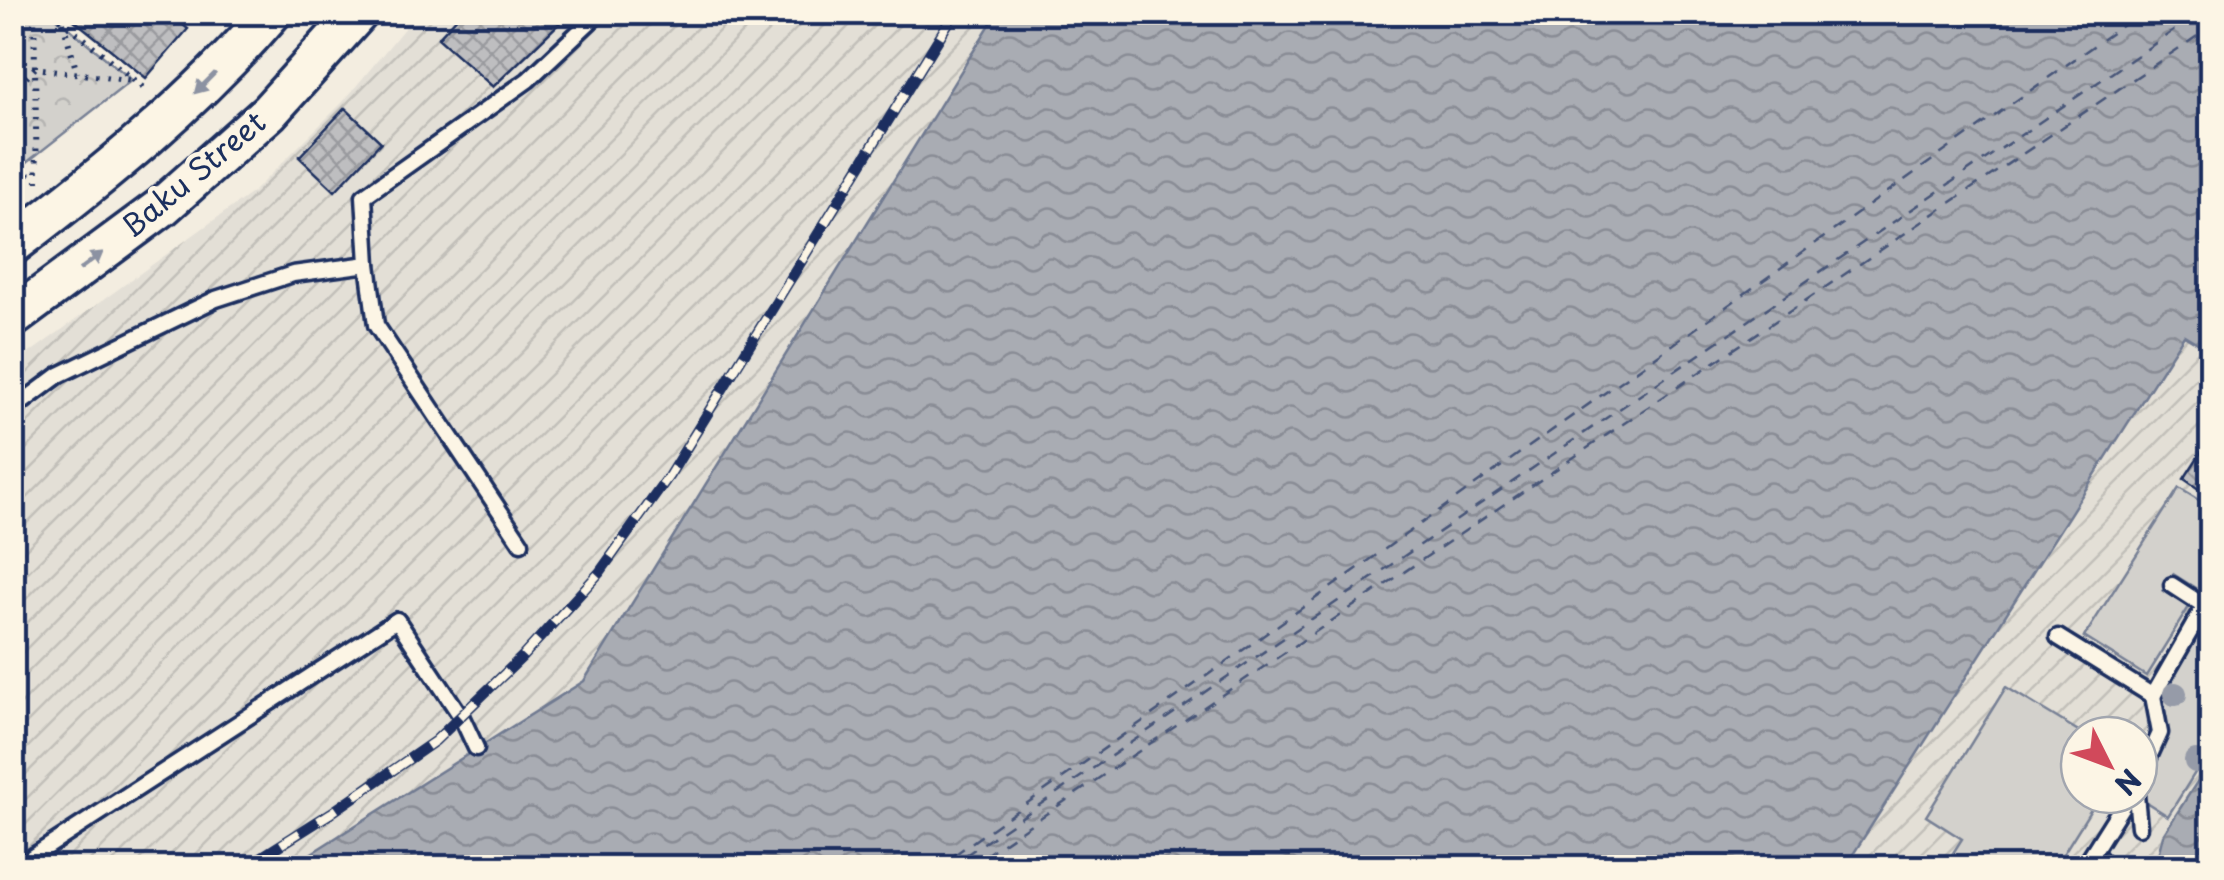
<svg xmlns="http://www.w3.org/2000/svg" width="2224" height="880" font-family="'Playpen Sans',sans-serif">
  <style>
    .industrial { fill: url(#industrial-furrows); fill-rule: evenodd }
    .grass { fill: #d3d1cc; stroke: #778095; stroke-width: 2.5 }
    .forest { fill: url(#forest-crowns); stroke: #778095; stroke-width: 2.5 }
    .water { fill: url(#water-waves); stroke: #707a91; stroke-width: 2.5 }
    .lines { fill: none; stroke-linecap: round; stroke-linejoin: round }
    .ferry { stroke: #465478; stroke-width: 2.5; stroke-dasharray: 12 10; stroke-linecap: butt }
    .building { fill: url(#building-cross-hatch); stroke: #1b2f5e; stroke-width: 2.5 }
    .service-casing { stroke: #1b2f5e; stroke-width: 21 }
    .secondary-casing { stroke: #1b2f5e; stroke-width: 45 }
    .path { stroke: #1b2f5e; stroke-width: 6; stroke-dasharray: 2.5 8; stroke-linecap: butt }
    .service { stroke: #fcf5e5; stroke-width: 14 }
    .secondary { stroke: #fcf5e5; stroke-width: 38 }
    .rail-casing { stroke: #1b2f5e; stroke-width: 11 }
    .rail { stroke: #fcf5e5; stroke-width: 8; stroke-dasharray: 22; stroke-linecap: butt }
    .tree { fill: #969ba8 }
    .oneway { fill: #8c92a2 }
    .labels { text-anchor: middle; stroke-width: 9; stroke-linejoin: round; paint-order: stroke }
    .street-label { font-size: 30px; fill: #1b2f5e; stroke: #fcf5e5 }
  </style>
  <defs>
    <pattern id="industrial-furrows" width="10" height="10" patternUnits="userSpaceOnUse" patternTransform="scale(2.5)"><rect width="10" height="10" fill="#e3dfd6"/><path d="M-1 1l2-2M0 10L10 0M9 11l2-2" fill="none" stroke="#c2c0ba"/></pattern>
    <pattern id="forest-crowns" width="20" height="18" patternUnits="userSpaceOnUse" patternTransform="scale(2.5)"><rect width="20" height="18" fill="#d3d1cc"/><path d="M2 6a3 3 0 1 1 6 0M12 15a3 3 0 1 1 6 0" fill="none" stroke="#b5b4b2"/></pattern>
    <pattern id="water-waves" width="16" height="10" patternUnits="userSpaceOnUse" patternTransform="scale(2.5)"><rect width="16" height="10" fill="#a9acb3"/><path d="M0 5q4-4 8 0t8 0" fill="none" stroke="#898c95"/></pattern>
    <pattern id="building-cross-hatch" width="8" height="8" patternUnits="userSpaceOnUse" patternTransform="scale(2.5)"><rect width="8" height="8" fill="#bebec0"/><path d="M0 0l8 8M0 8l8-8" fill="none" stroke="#9a9b9f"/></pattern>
  </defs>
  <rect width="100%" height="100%" fill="#f3ede0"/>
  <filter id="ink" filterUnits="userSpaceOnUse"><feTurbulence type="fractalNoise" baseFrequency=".01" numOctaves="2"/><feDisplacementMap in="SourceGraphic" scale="20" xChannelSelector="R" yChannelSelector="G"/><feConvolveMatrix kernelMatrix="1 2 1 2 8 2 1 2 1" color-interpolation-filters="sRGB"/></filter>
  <g filter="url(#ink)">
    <g class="industrial">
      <path d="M417,13H997L584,681L290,867L13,868V365L253,192L343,102Z"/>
      <path d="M2185,334L2211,351V760L2163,835L2155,867L1845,868ZM2079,735H2139V795H2079Z"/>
    </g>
    <g class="grass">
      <path d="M2179,488L2207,505L2211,499V572L2200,591L2173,574L2163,590L2189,607L2146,676L2084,637Z"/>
      <path d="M2206,617L2212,620L2211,747L2168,816L2138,797L2139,779L2149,758L2148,721L2152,701Z"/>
      <path d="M2006,687L2085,735H2079V795H2100L2055,867H1944L1962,839L1926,816Z"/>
    </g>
    <path class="forest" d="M12,13H51L132,80L21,167L13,160Z"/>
    <g class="water">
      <path d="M997,13H2211V351L2184,335L1845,867L288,868L584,681Z"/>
      <path d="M2211,760V867H2155L2163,835Z"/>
    </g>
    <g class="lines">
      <g class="ferry">
        <path d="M936,868L2141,12"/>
        <path d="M947,868L2201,12"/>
        <path d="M966,868L2212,26"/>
      </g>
    </g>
    <g class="building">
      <path d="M64,12H168L188,29L146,78Z"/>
      <path d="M462,12H571L493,87L438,38Z"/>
      <path d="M345,108L381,142L335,191L299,157Z"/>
      <path d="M2207,443L2212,446V486L2206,494L2184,479Z"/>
      <path d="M2104,849L2119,868H2085L2094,853Z"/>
    </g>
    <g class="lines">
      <g class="service-casing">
        <g id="service">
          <path d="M368,264L376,325L521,543"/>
          <path d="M12,410L59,375L216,299L293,274L368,264L364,196L528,80L600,12"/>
          <path d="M2172,585L2209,609"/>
          <path d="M2058,637L2153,696L2160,733L2139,779"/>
          <path d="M2153,696L2212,593"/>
          <path d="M2136,795L2139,827"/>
          <path d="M15,868L397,620L462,718L476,748"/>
          <path d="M2083,868L2129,795"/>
        </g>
      </g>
      <g class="secondary-casing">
        <g id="secondary">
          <path d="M12,245C104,175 196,101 272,12"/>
          <path d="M12,318L162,207L269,112L359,12"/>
        </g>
      </g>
      <g class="path">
        <path d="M34,12L37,182"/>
        <path d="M52,12L147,91"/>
        <path d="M63,22L77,73"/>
        <path d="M12,93L35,68L134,81"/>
        <path d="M12,161L36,181"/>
      </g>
      <use href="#service" class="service"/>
      <use href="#secondary" class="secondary"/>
      <g class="rail-casing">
        <path id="rail" d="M244,868L331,813L435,741L522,657L600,572L669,476L955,12"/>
      </g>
      <use href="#rail" class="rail"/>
    </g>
    <g class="tree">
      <circle cx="2175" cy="694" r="12"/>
      <circle cx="2196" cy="761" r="12"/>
    </g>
    <defs><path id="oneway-solid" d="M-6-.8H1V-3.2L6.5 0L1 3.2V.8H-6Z" transform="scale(2.5)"/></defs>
    <g class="oneway">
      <use href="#oneway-solid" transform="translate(205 83) rotate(135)"/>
      <use href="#oneway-solid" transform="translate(91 261) rotate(-37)"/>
    </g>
  </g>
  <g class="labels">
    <g class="street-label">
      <text transform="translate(194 175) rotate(-40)" y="10">Baku Street</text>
    </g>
  </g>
  <rect width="2224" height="880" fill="none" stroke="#fcf5e5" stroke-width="50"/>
  <rect x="25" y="25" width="2174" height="830" fill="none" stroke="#1b2f5e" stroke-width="4" filter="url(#ink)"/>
  <g transform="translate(2109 765) rotate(132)"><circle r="48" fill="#fcf5e5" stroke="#a2a6af" stroke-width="2.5"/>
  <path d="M0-8L18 38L0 25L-18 38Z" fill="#d1495b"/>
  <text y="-15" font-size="28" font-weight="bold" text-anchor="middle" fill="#1b2f5e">N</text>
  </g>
</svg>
